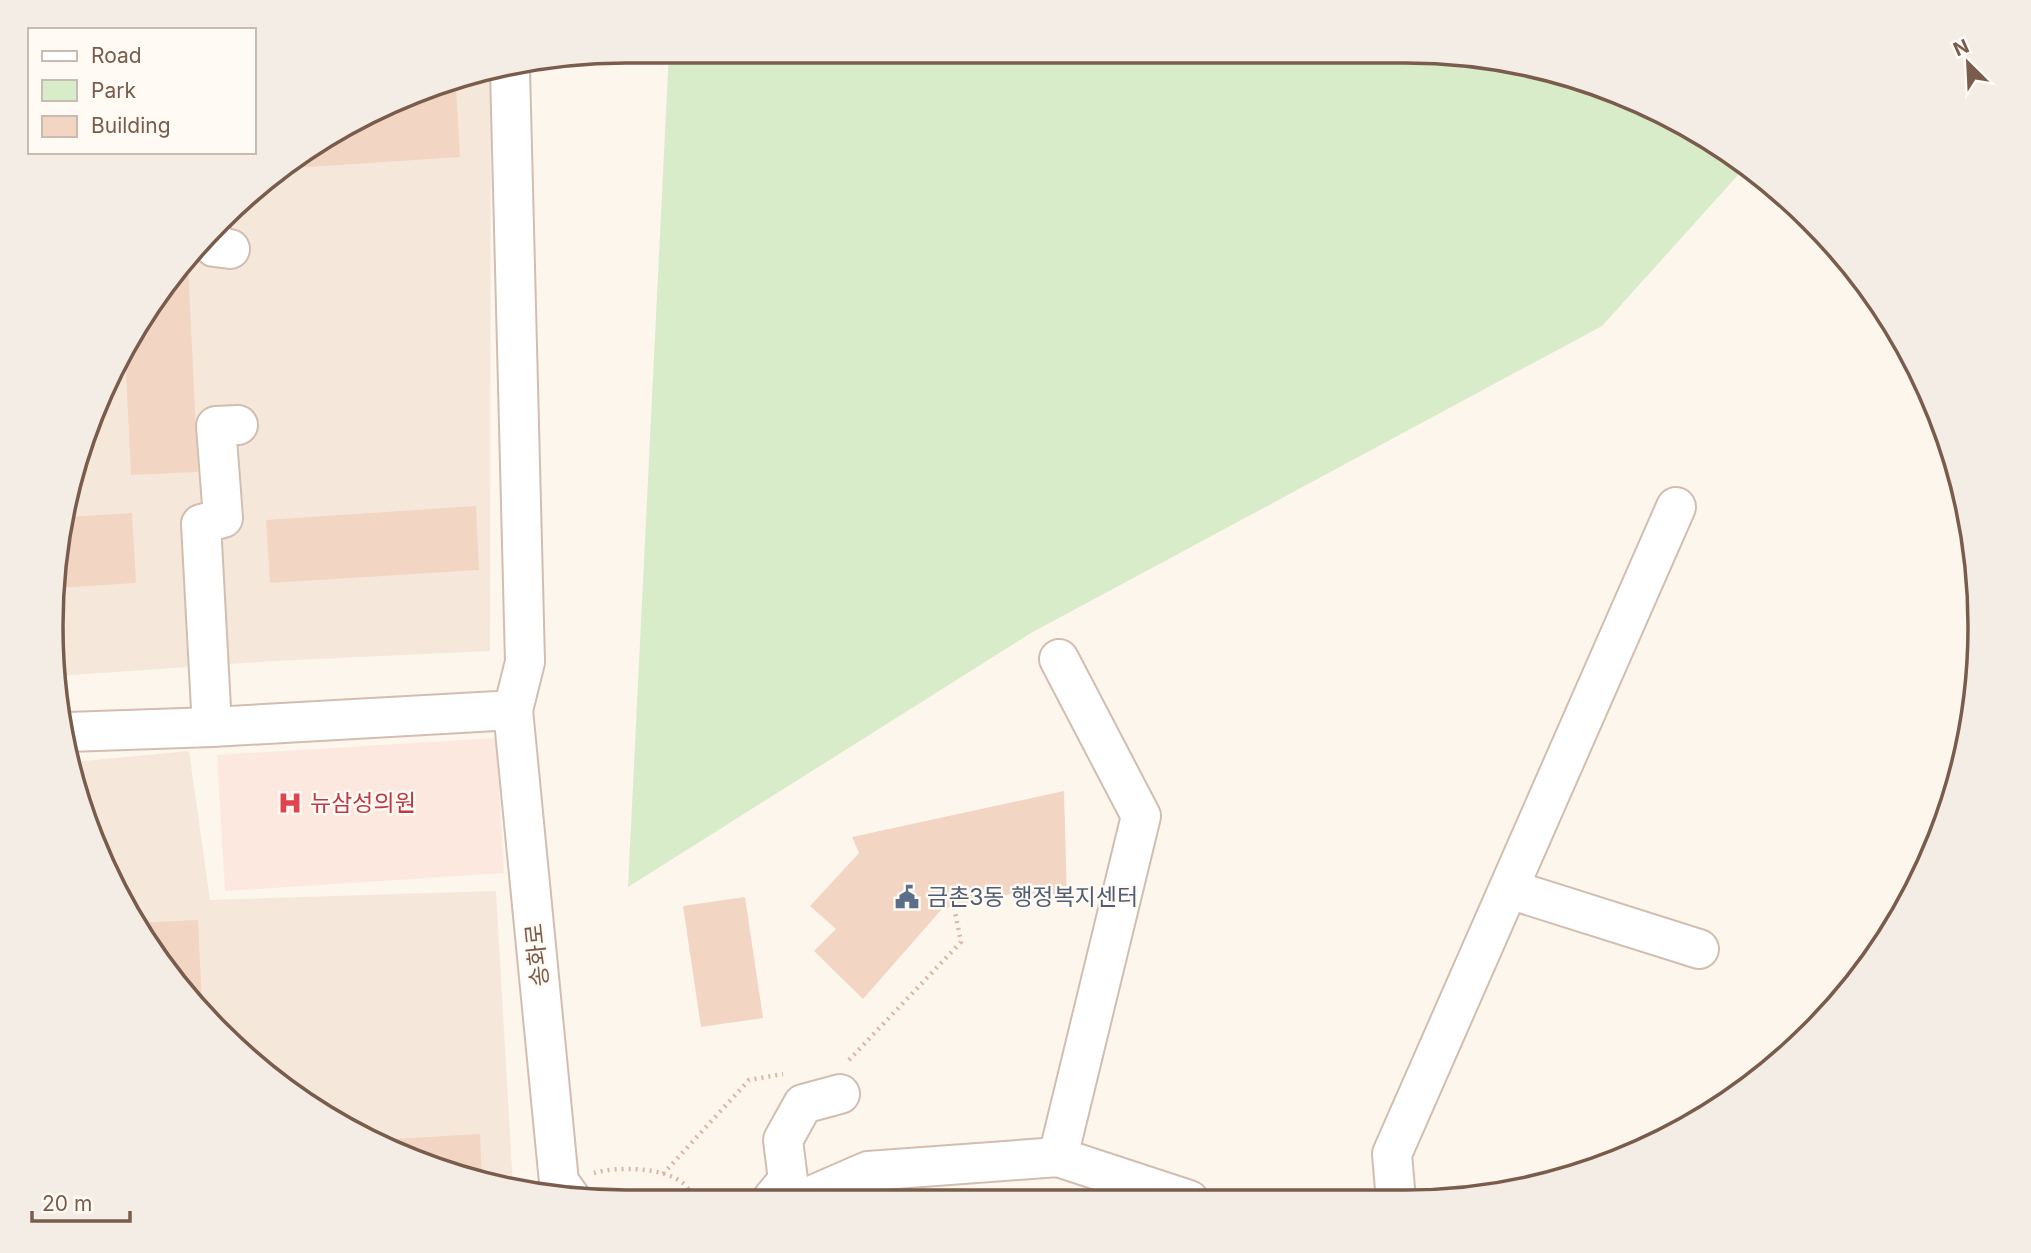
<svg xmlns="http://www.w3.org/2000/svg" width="2031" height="1253" font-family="Inter,'Noto Sans KR',sans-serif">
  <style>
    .residential { fill: #f5e8da }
    .commercial { fill: #fde8e0 }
    .green { fill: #d8ecc9 }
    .building { fill: #f3d5c3 }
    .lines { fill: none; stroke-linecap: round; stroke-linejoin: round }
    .street-casing { stroke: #d1beb0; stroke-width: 42 }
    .path { stroke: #d9b8a5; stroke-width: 4.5; stroke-dasharray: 2 5; stroke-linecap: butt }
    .street { stroke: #fff; stroke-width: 38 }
    .labels { text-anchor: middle; stroke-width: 5; stroke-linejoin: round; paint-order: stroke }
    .health-label { font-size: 23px; fill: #be3a42; stroke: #fffaf3; text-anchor: start }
    .service-label { font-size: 23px; fill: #4e5e75; stroke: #fffaf3; text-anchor: start }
    .street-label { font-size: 23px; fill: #7a5c4d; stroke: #fffaf3 }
    .rim { fill: none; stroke: #7a5c4d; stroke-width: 3.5 }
  </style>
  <rect width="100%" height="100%" fill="#fdf6ec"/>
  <g class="residential">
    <path d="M491,73L490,651L274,661L59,676L51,626L81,442L148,306L276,169L442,81Z"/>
    <path d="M189,751L210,900L496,891L513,1187L407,1159L276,1084L148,947L81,811L73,762Z"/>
  </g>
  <path class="commercial" d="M496,738L504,873L225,891L217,755Z"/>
  <path class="green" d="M669,51L1479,56L1624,94L1747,165L1602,326L1031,633L628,887Z"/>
  <g class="building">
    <path d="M456,87L460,157L278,169L427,89Z"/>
    <path d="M188,264L198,472L131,475L125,353L148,306Z"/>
    <path d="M476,506L479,570L270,583L266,520Z"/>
    <path d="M132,513L136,583L57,588L69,517Z"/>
    <path d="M1064,791L1067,901L1015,893L942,909L863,999L814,951L836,929L810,906L859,853L852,837Z"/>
    <path d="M102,836L103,855L94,837Z"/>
    <path d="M745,897L763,1018L701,1027L683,906Z"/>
    <path d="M198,920L202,1004L148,947L136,923Z"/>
    <path d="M480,1134L482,1179L407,1159L375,1140Z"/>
  </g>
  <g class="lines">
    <g class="street-casing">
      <g id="street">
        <path d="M213,237L214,247L230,249"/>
        <path d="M513,710L559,1182L570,1197"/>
        <path d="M212,727L201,524L223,518L216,426L238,425"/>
        <path d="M68,732L212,727L513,710L525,662L510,70"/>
        <path d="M1509,889L1699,949"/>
        <path d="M1058,1157L1141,816L1059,659"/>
        <path d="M773,1198L788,1180L783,1140L803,1104L840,1094"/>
        <path d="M806,1198L868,1171L1058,1157L1189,1200"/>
        <path d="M1396,1201L1392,1154L1676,507"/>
      </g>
    </g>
    <g class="path">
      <path d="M849,1060L961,942L954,907"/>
      <path d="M594,1173C617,1166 665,1167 684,1184C688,1187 691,1194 694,1198"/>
      <path d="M663,1174L749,1080L783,1074"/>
    </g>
    <use href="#street" class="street"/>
  </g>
  <defs>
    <g id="hospital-bare" transform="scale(1.89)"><path d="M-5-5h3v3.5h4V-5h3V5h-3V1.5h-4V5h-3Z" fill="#e0444e" stroke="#fffaf3" stroke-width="2.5" paint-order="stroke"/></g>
    <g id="civic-bare" transform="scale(1.89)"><path d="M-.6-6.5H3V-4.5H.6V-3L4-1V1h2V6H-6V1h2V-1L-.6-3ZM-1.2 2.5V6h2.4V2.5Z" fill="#5c6f8a" stroke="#fffaf3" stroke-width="2.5" paint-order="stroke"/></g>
  </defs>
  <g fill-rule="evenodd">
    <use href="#hospital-bare" x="290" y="803"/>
    <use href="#civic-bare" x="907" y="897"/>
  </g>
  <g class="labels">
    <g class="health-label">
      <text x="310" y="811">뉴삼성의원</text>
    </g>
    <g class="service-label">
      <text x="927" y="905">금촌3동 행정복지센터</text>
    </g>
    <g class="street-label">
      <text transform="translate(537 955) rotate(-96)" y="8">송화로</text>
    </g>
  </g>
  <path d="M0 0H2031V1253H0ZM626 63H1405A563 563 0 0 1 1968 626V627A563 563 0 0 1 1405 1190H626A563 563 0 0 1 63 627V626A563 563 0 0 1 626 63Z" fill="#f4ede6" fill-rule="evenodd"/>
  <path class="rim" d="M626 63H1405A563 563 0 0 1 1968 626V627A563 563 0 0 1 1405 1190H626A563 563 0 0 1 63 627V626A563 563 0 0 1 626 63Z"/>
  <rect x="28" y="28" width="228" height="126" fill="#fffaf3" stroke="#cabbb1" stroke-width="2"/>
  <rect x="42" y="51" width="35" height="10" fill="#ffffff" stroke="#cabbb1" stroke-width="2"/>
  <text x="91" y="63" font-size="21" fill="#7a5c4d">Road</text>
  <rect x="42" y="80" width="35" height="21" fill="#d8ecc9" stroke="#cabbb1" stroke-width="2"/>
  <text x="91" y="98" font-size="21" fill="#7a5c4d">Park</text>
  <rect x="42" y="116" width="35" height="21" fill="#f3d5c3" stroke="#cabbb1" stroke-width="2"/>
  <text x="91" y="133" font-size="21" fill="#7a5c4d">Building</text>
  <g transform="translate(1968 63) rotate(336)" stroke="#fffaf3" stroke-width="5" paint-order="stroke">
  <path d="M0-5L12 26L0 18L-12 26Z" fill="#7a5c4d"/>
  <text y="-10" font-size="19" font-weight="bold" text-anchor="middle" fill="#7a5c4d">N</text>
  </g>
  <path d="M32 1211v10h98v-10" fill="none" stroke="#7a5c4d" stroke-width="3.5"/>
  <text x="42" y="1211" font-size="21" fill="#7a5c4d" stroke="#fffaf3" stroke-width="5" paint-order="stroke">20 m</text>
</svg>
